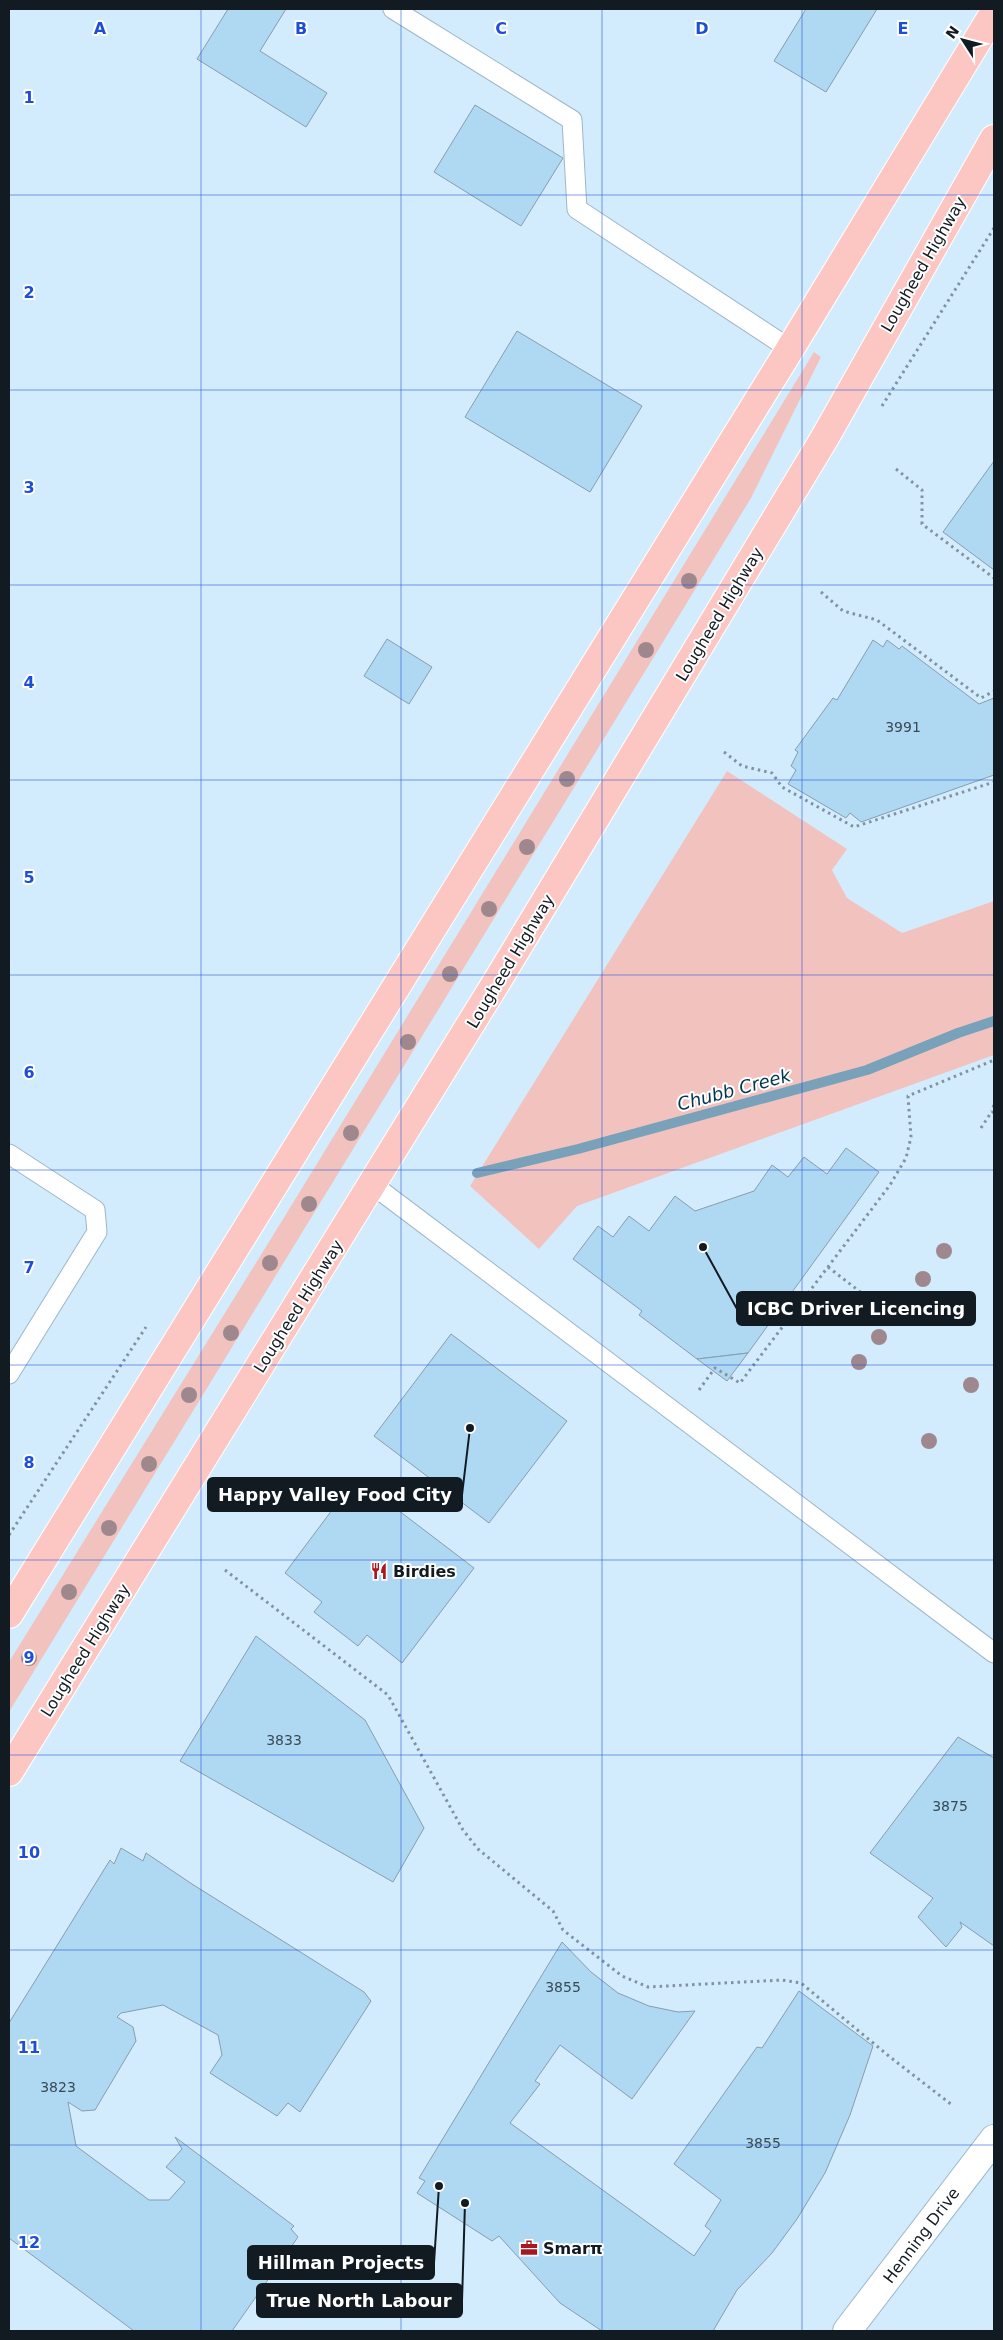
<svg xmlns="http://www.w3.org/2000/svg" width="1003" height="2340" font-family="'DejaVu Sans',sans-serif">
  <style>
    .green { fill: #f2c3be }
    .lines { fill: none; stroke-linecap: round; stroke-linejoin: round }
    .stream { stroke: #7aa1ba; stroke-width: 10 }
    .building { fill: #afd8f2; stroke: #869eae }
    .service-casing { stroke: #9eb7c7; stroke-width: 21 }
    .tertiary-casing { stroke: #9eb7c7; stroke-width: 30 }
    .primary-casing { stroke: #fff; stroke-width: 30 }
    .path { stroke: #80929f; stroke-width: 3; stroke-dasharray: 2.5 4; stroke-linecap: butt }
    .service { stroke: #fff; stroke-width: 19 }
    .tertiary { stroke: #fff; stroke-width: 28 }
    .primary { stroke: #fcc7c2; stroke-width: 28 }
    .tree { fill: #9e888d }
    .grid { fill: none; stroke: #1d4ed8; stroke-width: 1; stroke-opacity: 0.55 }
    .labels { text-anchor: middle; stroke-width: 4; stroke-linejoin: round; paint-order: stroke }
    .number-label { font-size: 14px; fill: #394a55 }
    .street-label { font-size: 16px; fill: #121b21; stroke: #fff }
    .poi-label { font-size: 16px; font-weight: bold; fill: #121b21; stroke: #fff; text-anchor: start }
    .water-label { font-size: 18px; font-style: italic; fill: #003650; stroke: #fff }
    .grid-label { font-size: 16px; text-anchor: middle; font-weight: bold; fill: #1d4ed8; stroke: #fff; stroke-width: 4; stroke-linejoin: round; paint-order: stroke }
    .leader { fill: none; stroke: #121b21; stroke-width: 2 }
    .callout-dot { fill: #121b21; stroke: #fff; stroke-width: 2 }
    .callout { fill: #121b21; stroke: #121b21; stroke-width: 2 }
    .callout-label { font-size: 18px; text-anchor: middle; font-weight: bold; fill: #fff }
  </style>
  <rect width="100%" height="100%" fill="#d2ecfd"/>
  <g class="green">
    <path d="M814,352L821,357L751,498L9,1712V1662L280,1224Z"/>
    <path d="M727,771L847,849L832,870L847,898L902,933L994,901V1055L577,1206L539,1249L470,1186Z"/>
  </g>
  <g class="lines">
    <path class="stream" d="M477,1173L578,1149L867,1070L958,1033L994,1021"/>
  </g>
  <g class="building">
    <path d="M228,9H286L260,51L327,93L306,127L197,59Z"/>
    <path d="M806,9H877L826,92L774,61Z"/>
    <path d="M475,105L563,158L521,226L434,172Z"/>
    <path d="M517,331L642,406L590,492L465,417Z"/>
    <path d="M994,461V570L943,532Z"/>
    <path d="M387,639L432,667L409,704L364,676Z"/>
    <path d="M873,640L883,647L887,640L899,649L902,646L979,704L994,698V775L861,822L850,813L846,818L788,784L796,770L791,766L798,752L795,750L833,698L837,700Z"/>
    <path d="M846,1148L879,1172L748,1353L697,1359L639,1315L642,1311L573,1259L598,1226L613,1237L629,1216L649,1231L675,1196L695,1211L754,1191L772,1165L788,1177L804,1157L827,1174Z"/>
    <path d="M451,1334L567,1421L489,1523L374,1436Z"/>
    <path d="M748,1353L727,1381L697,1359L723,1356Z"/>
    <path d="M356,1478L474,1568L402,1663L367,1635L358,1646L314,1612L322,1602L285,1573Z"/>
    <path d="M256,1636L365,1720L424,1828L393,1882L180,1761Z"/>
    <path d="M958,1737L994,1758V1946L960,1922L962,1927L946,1947L918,1917L933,1898L870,1853Z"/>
    <path d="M121,1848L143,1861L146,1853L192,1884L364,1992L371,2001L300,2112L288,2103L277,2116L210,2073L222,2055L218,2035L163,2005L121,2013L117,2017L133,2027L136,2041L95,2110L82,2111L68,2102L76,2146L149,2200H169L185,2182L166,2167L182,2149L175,2137L294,2226L291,2229L298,2237L232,2331H134L9,2238V2023L110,1860L114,1864Z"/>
    <path d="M562,1942L591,1972L618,1993L649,2006L678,2012L695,2011L632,2099L560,2045L535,2081L540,2084L510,2123L694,2256L711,2231L705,2226L721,2200L674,2164L757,2047L762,2048L799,1991L873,2046L850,2115L825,2173L797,2219L772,2253L737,2290L713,2331H602L560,2303L499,2236L492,2241L417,2193L425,2181L419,2178Z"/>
  </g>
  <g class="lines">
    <g class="service-casing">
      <g id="service">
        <path d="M393,9L572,120L577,209L790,349"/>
        <path d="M9,1154L95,1210L97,1232L9,1374"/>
        <path d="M373,1185L994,1653"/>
      </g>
    </g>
    <g class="tertiary-casing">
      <path id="tertiary" d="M847,2331L994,2139"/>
    </g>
    <g class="primary-casing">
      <g id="primary">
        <path d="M9,1614L790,349L994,13"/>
        <path d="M9,1772L499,978L824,439L994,139"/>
      </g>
    </g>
    <g class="path">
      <path d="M882,406L994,228"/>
      <path d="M896,469L922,490V524L994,578"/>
      <path d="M821,592L843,611L877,620L981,698L994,691"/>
      <path d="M724,752L742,766L772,773L782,787L854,827L994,782"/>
      <path d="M994,1105L992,1111L994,1113"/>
      <path d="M981,1128L992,1111"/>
      <path d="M828,1267L872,1301"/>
      <path d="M699,1390L715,1368L740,1383L890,1185L906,1158L911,1137L908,1096L994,1060"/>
      <path d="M9,1535L146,1327"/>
      <path d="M225,1570L388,1695L463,1830L478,1849L553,1911L563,1930L622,1976L648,1987L782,1980L801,1983L890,2057L952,2105"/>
    </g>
    <use href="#service" class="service"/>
    <use href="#tertiary" class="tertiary"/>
    <use href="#primary" class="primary"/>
  </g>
  <g class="tree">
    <circle cx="689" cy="581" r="8"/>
    <circle cx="646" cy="650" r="8"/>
    <circle cx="567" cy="779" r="8"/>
    <circle cx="527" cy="847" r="8"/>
    <circle cx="489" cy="909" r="8"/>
    <circle cx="450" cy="974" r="8"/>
    <circle cx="408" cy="1042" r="8"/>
    <circle cx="351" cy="1133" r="8"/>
    <circle cx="309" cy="1204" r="8"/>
    <circle cx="944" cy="1251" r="8"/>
    <circle cx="270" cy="1263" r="8"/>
    <circle cx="923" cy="1279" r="8"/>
    <circle cx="231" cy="1333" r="8"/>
    <circle cx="879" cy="1337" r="8"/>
    <circle cx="859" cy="1362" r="8"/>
    <circle cx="971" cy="1385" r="8"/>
    <circle cx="189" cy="1395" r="8"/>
    <circle cx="929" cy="1441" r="8"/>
    <circle cx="149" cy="1464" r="8"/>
    <circle cx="109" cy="1528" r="8"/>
    <circle cx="69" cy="1592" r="8"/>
    <circle cx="29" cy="1658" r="8"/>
  </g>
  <path class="grid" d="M201,9V2331M401,9V2331M602,9V2331M802,9V2331M9,195H994M9,390H994M9,585H994M9,780H994M9,975H994M9,1170H994M9,1365H994M9,1560H994M9,1755H994M9,1950H994M9,2145H994"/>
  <defs>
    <g id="restaurant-bare" transform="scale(1.35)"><path d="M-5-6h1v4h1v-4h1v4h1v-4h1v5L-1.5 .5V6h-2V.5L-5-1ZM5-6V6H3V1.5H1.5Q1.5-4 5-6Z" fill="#ab171f" stroke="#fff" stroke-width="2.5" paint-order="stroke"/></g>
    <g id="office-bare" transform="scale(1.35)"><path d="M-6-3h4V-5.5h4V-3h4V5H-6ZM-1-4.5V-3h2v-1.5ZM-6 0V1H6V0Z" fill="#ab171f" stroke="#fff" stroke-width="2.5" paint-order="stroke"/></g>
  </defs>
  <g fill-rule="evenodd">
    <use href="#restaurant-bare" x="379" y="1571"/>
    <use href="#office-bare" x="529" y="2248"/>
  </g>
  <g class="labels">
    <g class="number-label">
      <text x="903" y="732">3991</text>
      <text x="284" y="1745">3833</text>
      <text x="950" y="1811">3875</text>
      <text x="563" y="1992">3855</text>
      <text x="58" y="2092">3823</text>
      <text x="763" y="2148">3855</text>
    </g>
    <g class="street-label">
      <text transform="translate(923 264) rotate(-60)" y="6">Lougheed Highway</text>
      <text transform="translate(719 614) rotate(-59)" y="6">Lougheed Highway</text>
      <text transform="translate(510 961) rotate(-59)" y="6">Lougheed Highway</text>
      <text transform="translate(298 1306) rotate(-58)" y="6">Lougheed Highway</text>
      <text transform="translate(85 1650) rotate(-58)" y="6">Lougheed Highway</text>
      <text transform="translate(921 2235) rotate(-53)" y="6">Henning Drive</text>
    </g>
    <g class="poi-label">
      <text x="393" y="1577">Birdies</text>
      <text x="543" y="2254">Smarπ</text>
    </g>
    <g class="water-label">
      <text transform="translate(734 1090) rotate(-15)" y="6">Chubb Creek</text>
    </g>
  </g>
  <g class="grid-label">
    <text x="100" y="34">A</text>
    <text x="301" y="34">B</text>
    <text x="501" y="34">C</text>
    <text x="702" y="34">D</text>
    <text x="903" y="34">E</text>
    <text x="29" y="103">1</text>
    <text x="29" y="298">2</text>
    <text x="29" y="493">3</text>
    <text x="29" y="688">4</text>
    <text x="29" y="883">5</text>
    <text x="29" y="1078">6</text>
    <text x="29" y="1273">7</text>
    <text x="29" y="1468">8</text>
    <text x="29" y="1663">9</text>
    <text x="29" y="1858">10</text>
    <text x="29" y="2053">11</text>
    <text x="29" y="2248">12</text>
  </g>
  <path class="leader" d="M703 1247L737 1309M470 1428L462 1495M439 2186L434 2263M465 2203L462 2301"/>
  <g class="callout-dot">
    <circle cx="703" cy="1247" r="5"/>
    <circle cx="470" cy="1428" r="5"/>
    <circle cx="439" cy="2186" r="5"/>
    <circle cx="465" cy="2203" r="5"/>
  </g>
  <g class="callout">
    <rect x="737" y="1292" width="238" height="33" rx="5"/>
    <rect x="208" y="1478" width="254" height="33" rx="5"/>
    <rect x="248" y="2246" width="186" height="33" rx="5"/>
    <rect x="257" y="2284" width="205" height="33" rx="5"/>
  </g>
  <g class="callout-label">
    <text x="856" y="1315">ICBC Driver Licencing</text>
    <text x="335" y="1501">Happy Valley Food City</text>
    <text x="341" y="2269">Hillman Projects</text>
    <text x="359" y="2307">True North Labour</text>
  </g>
  <rect width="1003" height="2340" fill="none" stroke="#121b21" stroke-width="20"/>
  <g transform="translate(963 40) rotate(306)" stroke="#ffffff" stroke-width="4" paint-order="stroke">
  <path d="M0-4L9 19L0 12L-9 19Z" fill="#121b21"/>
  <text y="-8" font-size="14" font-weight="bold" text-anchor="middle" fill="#121b21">N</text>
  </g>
</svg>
